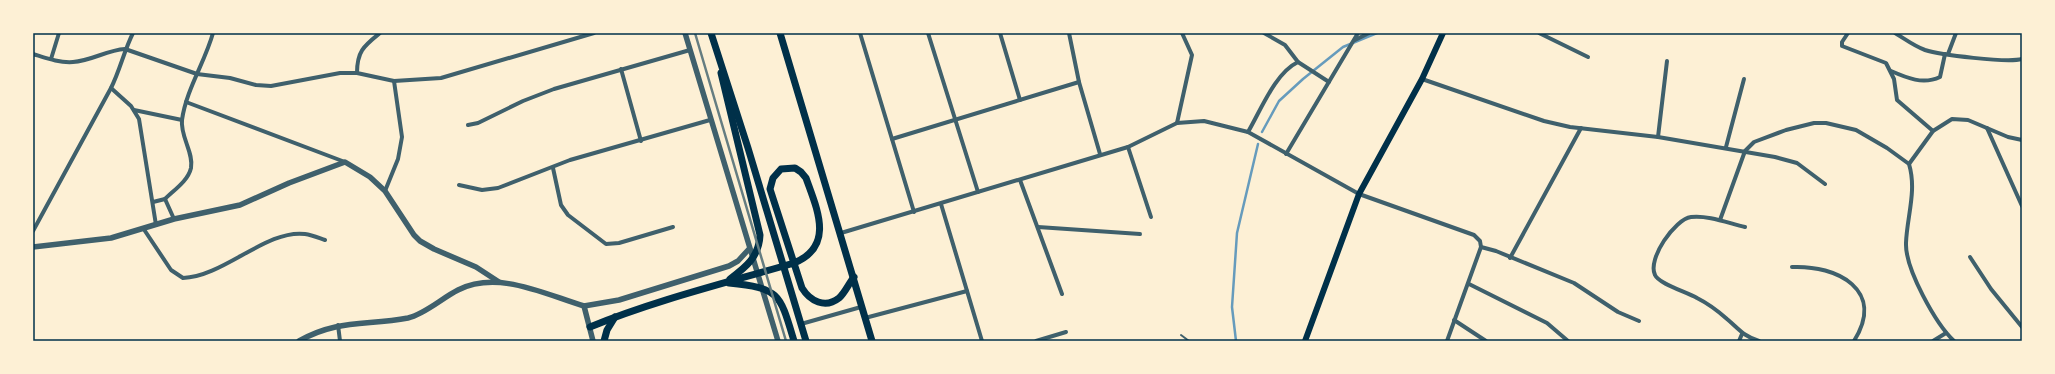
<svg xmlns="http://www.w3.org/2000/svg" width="2055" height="374" font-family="Mulish,sans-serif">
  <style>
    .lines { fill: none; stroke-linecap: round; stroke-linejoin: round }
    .stream { stroke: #669bbc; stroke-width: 2.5 }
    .service { stroke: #3f606c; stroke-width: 2 }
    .minor { stroke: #3f606c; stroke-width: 4 }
    .tertiary { stroke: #3f606c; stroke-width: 5.5 }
    .secondary { stroke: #003049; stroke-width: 6 }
    .trunk { stroke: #003049; stroke-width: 7 }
    .rail { stroke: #657d81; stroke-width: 2.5 }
    .neatline { fill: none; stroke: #003049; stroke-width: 1.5 }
  </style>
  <rect width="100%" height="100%" fill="#fdf0d5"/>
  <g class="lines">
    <g class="stream">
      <path d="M1262,132L1279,101L1303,79L1343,47L1377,33"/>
      <path d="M1236,341L1232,307L1237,233L1258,144"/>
    </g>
    <path class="service" d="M1181,335L1189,341"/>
    <g class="minor">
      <path d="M860,33L914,212"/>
      <path d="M928,33L978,192"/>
      <path d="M1000,33L1020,100"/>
      <path d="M1069,33L1079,82L1100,154"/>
      <path d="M1264,33L1285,45L1298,62L1329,82"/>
      <path d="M1539,33L1588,57"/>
      <path d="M1848,33L1842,42V46L1886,63L1894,79L1897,100L1933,131"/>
      <path d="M1895,33C1905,39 1914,46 1925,50C1940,55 2007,63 2022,59"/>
      <path d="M1355,40L1369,33"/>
      <path d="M33,54C46,58 59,63 73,62C91,61 107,50 125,49L197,74L230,78L256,85L271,86L340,73H357L394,81L441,78L594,33"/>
      <path d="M1948,54L1956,33"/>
      <path d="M51,59L59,33"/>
      <path d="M621,69L641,141"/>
      <path d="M1891,71C1907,78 1923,85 1940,77L1945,54"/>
      <path d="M357,73C357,51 364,46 380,33"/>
      <path d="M1422,79L1544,121L1570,127L1658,137L1775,157L1797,163L1825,184"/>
      <path d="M111,88L131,106L139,119L156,225"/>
      <path d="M186,102L345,162"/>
      <path d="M134,110L182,120"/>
      <path d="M1177,123L1192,55L1182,33"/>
      <path d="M468,125L478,123L523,101L554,89L690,50"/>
      <path d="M1987,128L2022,206"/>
      <path d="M1248,132C1261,110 1275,73 1298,62"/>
      <path d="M1658,137L1667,61"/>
      <path d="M892,139L1079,82"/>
      <path d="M1128,147L1151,217"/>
      <path d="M1726,147L1744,79"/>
      <path d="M1286,154L1358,33"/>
      <path d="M1909,164L1933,131L1952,119L1968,120L2008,137L2022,140"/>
      <path d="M553,168L561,205L568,215L606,244L619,243L673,227"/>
      <path d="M1020,180L1062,294"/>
      <path d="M459,185L482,190L498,188L570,160L710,120"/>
      <path d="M385,191L398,159L402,137L394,81"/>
      <path d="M165,199C174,190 188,181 191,168C194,153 180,136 182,120C186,90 205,62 213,33"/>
      <path d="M153,202L165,199L174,219"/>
      <path d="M941,204L982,341"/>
      <path d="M1720,220L1745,151L1754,142L1786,130L1814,123H1826L1856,130L1887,148L1909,164C1917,191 1907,216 1906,243C1905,269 1936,324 1954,341"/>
      <path d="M1038,227L1140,234"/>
      <path d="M1745,227C1728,223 1708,215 1691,217C1675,219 1647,259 1655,275C1659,284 1687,292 1697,298C1707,303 1718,311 1727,319C1739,329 1743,336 1759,341"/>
      <path d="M143,228L171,270L183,278C223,277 267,229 305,234C312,235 319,238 325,240"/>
      <path d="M33,231L111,88C120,70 124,51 133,33"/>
      <path d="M841,233L1128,147L1177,123L1204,121L1248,132L1359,194L1474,235L1480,241L1481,247L1496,251L1574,283L1618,312L1639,321"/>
      <path d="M1970,257L1991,289L2022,327"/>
      <path d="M1510,258L1581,128"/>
      <path d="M1792,267C1837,265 1886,290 1854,341"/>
      <path d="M1469,284L1547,323L1568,341"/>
      <path d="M865,318L967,291"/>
      <path d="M1454,320L1486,341"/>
      <path d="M801,324L861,307"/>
      <path d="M338,325L340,341"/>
      <path d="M1036,341L1066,332"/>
      <path d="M1447,341L1481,247"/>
      <path d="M1739,341L1742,334"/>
      <path d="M1933,341L1946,333"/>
    </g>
    <g class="tertiary">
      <path d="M685,33L778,341"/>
      <path d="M33,247L111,238L174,219L240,205L289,183L345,162L370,177L385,191L414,235L420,241L434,249L476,267L499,282"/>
      <path d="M584,306L619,300L729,266L738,261L749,249"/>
      <path d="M299,341C338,319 366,326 408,318C425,314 442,298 458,290C498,270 544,294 584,306L593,341"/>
    </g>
    <path class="secondary" d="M1305,341L1359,194L1422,79L1443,33"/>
    <g class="trunk">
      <path d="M711,33L748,148L806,341"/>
      <path d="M780,33L872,341"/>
      <path d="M721,73L760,235C759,257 746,267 730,279"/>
      <path d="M729,283C780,288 780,294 794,341"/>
      <path d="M590,327C656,300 726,283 794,263C835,246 817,209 806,178L801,172L795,168L781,169L773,178L770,189L802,288C810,301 825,309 839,298C845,293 849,283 854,277"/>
      <path d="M604,341L607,330L615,317"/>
    </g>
    <path class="rail" d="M695,33L786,341"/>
  </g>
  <rect width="2055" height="374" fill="none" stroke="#fdf0d5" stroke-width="68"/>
  <rect x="34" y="34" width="1987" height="306" class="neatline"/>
</svg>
